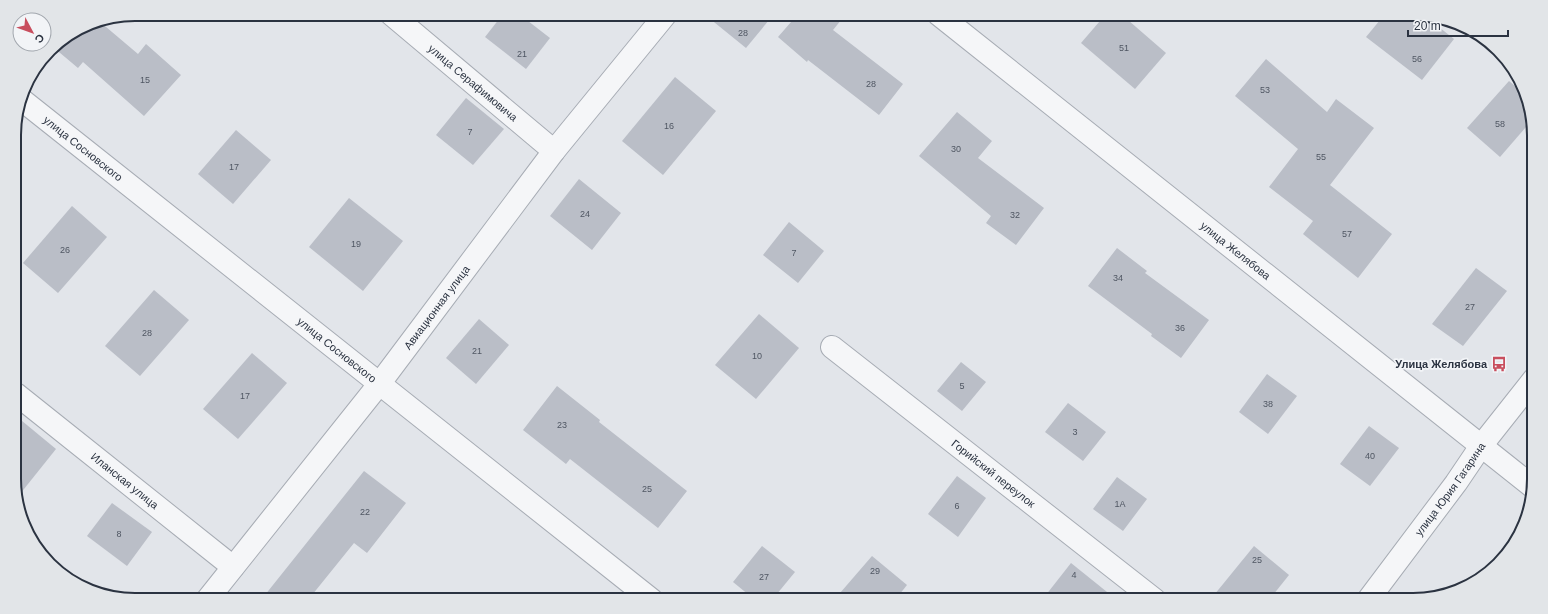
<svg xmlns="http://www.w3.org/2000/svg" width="1548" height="614" font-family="Helvetica,sans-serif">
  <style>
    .building { fill: #babec7 }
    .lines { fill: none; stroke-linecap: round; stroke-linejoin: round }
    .minor-casing { stroke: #a7acb4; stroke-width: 24 }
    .minor { stroke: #f5f6f8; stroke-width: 22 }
    .labels { text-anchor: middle; stroke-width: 3.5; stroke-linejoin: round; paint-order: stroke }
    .number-label { font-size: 9px; fill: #4f5662 }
    .street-label { font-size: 11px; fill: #2b3341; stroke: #f2f4f7 }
    .poi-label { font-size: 11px; font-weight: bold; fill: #2b3341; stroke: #f2f4f7; text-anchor: end }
    .rim { fill: none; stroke: #2b3341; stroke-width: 2 }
  </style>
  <rect width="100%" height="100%" fill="#e2e5ea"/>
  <g class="building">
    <path d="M503,14H519L550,38L526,69L485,37Z"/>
    <path d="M704,14H774L746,48Z"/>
    <path d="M798,14H846L833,30L903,84L879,115L808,60L807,62L778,37Z"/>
    <path d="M1106,14H1121L1166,53L1135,89L1081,43Z"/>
    <path d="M1385,14H1413L1425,16L1454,39L1422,80L1366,37Z"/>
    <path d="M99,21L138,54L146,44L181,75L144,116L83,62L78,68L53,47L89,23Z"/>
    <path d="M1266,59L1327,112L1336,99L1374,128L1330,185L1392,234L1358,278L1303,234L1313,221L1269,187L1298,149L1235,96Z"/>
    <path d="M675,77L716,111L663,175L622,141Z"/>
    <path d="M1509,81L1527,96L1533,119L1500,157L1467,128Z"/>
    <path d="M466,98L504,129L473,165L436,135Z"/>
    <path d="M957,112L992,141L978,158L1044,208L1016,245L986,223L991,216L919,156Z"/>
    <path d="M236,130L271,160L233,204L198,174Z"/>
    <path d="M579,179L621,213L592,250L550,216Z"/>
    <path d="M349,198L403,241L363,291L309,247Z"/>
    <path d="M72,206L107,237L58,293L23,263Z"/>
    <path d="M789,222L824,251L798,283L763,255Z"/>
    <path d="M1117,248L1147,271L1145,273L1209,320L1181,358L1151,336L1152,334L1088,286Z"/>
    <path d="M1476,268L1507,291L1463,346L1432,324Z"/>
    <path d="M154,290L189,320L140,376L105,346Z"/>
    <path d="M759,314L799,348L756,399L715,365Z"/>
    <path d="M479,319L509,345L476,384L446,358Z"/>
    <path d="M252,353L287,383L238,439L203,409Z"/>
    <path d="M961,362L986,382L962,411L937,391Z"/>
    <path d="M1267,374L1297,396L1268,434L1239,412Z"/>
    <path d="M557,386L600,420L599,422L687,491L658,528L570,459L566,464L523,430Z"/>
    <path d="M1068,403L1106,432L1083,461L1045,432Z"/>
    <path d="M16,416L56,449L16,499Z"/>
    <path d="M1369,426L1399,448L1370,486L1340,464Z"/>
    <path d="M364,471L406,503L367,553L354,543L308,600H261Z"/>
    <path d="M957,476L986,498L958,537L928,514Z"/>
    <path d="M1117,477L1147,499L1123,531L1093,509Z"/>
    <path d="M112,503L152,532L127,566L87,536Z"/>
    <path d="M762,546L795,572L772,600H755L733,582Z"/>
    <path d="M1254,546L1289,575L1269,600H1210Z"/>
    <path d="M872,556L907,585L895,600H834Z"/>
    <path d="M1071,563L1117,600H1042Z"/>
  </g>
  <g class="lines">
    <g class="minor-casing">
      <g id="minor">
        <path id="s1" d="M391,14L554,151"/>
        <path id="s2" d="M938,14L1533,487"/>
        <path id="s3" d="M22,100L652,600"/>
        <path id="s4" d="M832,347L1155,600"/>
        <path id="s5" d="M16,394L233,567"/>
        <path id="s6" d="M207,600L380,383L554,151L666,14"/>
        <path id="s7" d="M1368,600L1456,483L1481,446L1534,379"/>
      </g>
    </g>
    <use href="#minor" class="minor"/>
  </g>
  <defs>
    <g id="bus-bare" transform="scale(1.2)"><path d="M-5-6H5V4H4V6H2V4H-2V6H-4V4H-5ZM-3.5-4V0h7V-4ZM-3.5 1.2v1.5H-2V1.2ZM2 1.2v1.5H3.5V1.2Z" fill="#c84e5e" stroke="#f2f4f7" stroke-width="2.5" paint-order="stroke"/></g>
  </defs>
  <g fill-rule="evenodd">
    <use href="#bus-bare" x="1499" y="364"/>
  </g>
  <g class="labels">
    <g class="number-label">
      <text x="743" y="36">28</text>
      <text x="1124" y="51">51</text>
      <text x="522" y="57">21</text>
      <text x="1417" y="62">56</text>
      <text x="145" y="83">15</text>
      <text x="871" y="87">28</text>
      <text x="1265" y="93">53</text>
      <text x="1500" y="127">58</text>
      <text x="669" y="129">16</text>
      <text x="470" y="135">7</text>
      <text x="956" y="152">30</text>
      <text x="1321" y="160">55</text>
      <text x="234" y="170">17</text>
      <text x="585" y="217">24</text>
      <text x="1015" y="218">32</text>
      <text x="1347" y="237">57</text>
      <text x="356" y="247">19</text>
      <text x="65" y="253">26</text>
      <text x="794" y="256">7</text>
      <text x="1118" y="281">34</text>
      <text x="1470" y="310">27</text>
      <text x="1180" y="331">36</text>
      <text x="147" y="336">28</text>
      <text x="477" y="354">21</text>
      <text x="757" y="359">10</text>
      <text x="962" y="389">5</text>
      <text x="245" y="399">17</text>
      <text x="1268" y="407">38</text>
      <text x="562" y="428">23</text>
      <text x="1075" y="435">3</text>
      <text x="1370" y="459">40</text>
      <text x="647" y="492">25</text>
      <text x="1120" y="507">1А</text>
      <text x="957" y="509">6</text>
      <text x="365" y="515">22</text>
      <text x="119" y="537">8</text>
      <text x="1257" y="563">25</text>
      <text x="875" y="574">29</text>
      <text x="1074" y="578">4</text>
      <text x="764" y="580">27</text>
    </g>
    <g class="street-label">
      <text dy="4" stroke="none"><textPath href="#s1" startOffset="107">улица Серафимовича</textPath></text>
      <text dy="4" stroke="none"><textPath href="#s3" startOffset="78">улица Сосновского</textPath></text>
      <text dy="4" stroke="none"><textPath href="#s2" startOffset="380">улица Желябова</textPath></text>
      <text dy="4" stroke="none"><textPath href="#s6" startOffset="372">Авиационная улица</textPath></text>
      <text dy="4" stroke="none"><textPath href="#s3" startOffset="402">улица Сосновского</textPath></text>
      <text dy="4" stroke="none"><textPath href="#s4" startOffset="205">Горийский переулок</textPath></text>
      <text dy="4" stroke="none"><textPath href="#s5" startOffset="139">Иланская улица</textPath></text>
      <text dy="4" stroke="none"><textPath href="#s7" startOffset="138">улица Юрия Гагарина</textPath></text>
    </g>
    <g class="poi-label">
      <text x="1487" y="368">Улица Желябова</text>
    </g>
  </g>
  <path d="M0 0H1548V614H0ZM135 21H1413A114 114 0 0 1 1527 135V479A114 114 0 0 1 1413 593H135A114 114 0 0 1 21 479V135A114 114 0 0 1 135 21Z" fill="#e2e5e8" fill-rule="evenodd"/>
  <path class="rim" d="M135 21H1413A114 114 0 0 1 1527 135V479A114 114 0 0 1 1413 593H135A114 114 0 0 1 21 479V135A114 114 0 0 1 135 21Z"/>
  <g transform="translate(32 32) rotate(131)"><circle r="19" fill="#f2f4f7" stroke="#a2a7ae"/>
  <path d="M0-3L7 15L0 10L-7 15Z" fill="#c84e5e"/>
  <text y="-6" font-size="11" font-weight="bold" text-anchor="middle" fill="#2b3341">С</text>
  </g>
  <path d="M1408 30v6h100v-6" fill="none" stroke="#2b3341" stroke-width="2"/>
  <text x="1414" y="30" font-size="12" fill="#2b3341" stroke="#f2f4f7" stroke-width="3" paint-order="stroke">20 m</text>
</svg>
